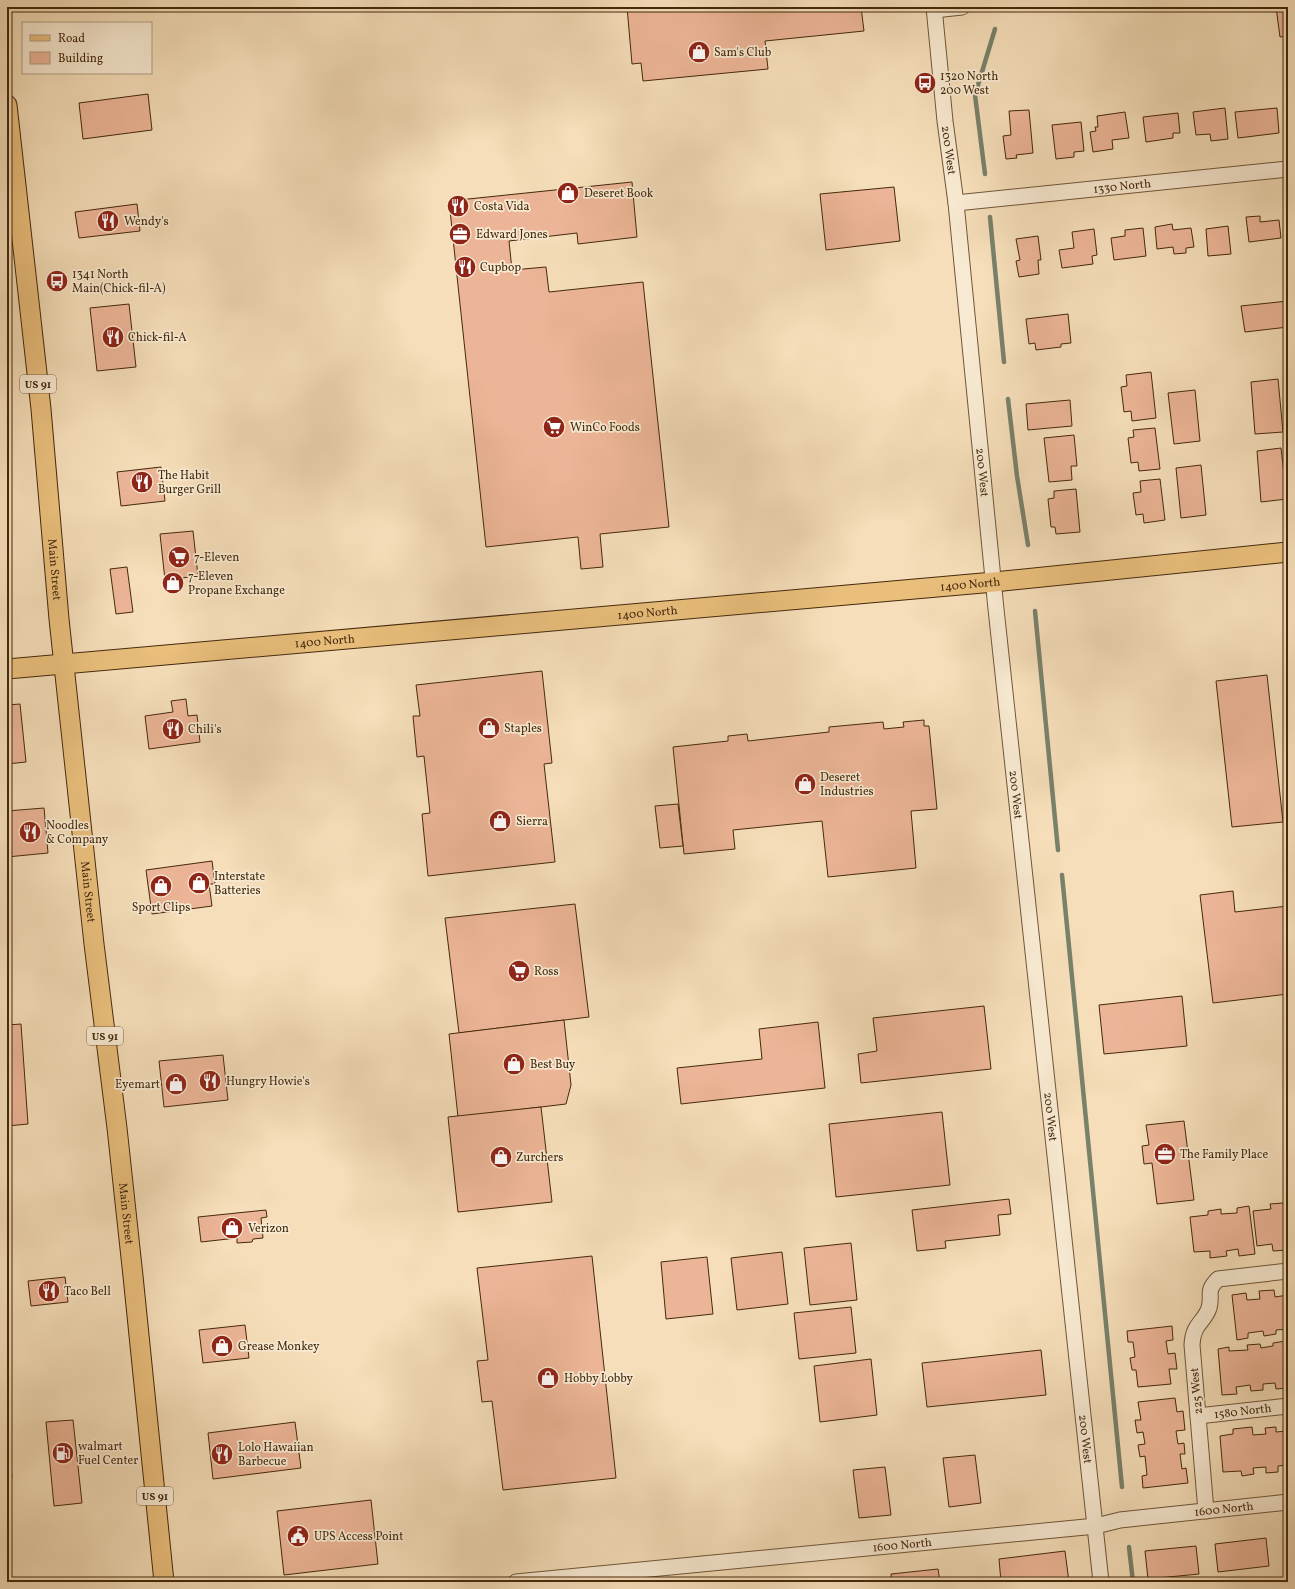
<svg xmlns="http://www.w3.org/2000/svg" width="1295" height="1589" font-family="Vollkorn,serif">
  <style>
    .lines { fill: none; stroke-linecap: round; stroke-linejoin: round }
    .stream { stroke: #79816b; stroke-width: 4.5 }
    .building { fill: #ecb597; stroke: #44290c }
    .minor-casing { stroke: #705637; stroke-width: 17 }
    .major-casing { stroke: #44290c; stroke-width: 21 }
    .minor { stroke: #f8ead2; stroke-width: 15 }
    .major { stroke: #eabf7c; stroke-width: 19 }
    .labels { text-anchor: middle; stroke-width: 3.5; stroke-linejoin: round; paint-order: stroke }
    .shield { fill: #f8ead2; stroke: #7a6347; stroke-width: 1 }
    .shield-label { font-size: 11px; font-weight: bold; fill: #44290c }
    .poi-label { font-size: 12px; fill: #44290c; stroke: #f8ead2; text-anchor: start }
    .street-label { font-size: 12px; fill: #44290c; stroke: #f8ead2 }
  </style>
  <rect width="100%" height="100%" fill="#f5deb9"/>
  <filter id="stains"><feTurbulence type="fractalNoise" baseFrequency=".005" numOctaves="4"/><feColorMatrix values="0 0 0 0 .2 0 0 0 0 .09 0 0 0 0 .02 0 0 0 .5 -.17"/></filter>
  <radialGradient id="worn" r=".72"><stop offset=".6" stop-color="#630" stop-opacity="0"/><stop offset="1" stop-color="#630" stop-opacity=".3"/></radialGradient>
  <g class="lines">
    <g class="stream">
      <path d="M985,174L975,95L995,29"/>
      <path d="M990,217L1004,362"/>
      <path d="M1008,399L1017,476L1028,545"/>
      <path d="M1035,611L1058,850"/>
      <path d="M1062,875L1122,1487"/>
      <path d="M1129,1547L1133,1582"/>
    </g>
  </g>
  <g class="building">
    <path d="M627,7H861L864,31L765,41L768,69L643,81L641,63L632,64Z"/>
    <path d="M1276,7H1288V36L1280,37Z"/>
    <path d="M148,94L152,130L83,139L79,103Z"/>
    <path d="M1225,108L1228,139L1211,141L1210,134L1196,135L1193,112Z"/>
    <path d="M1277,108L1279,133L1238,138L1235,112Z"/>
    <path d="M1029,110L1033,153L1016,155L1017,158L1006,159L1003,136L1011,135L1009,111Z"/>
    <path d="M1125,112L1129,138L1112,140L1113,149L1093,152L1090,132L1096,131L1095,127H1098L1097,116Z"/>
    <path d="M1178,113L1180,133H1173V138L1146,142L1143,117Z"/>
    <path d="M1081,122L1084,151L1074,152V157L1056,159L1052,125Z"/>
    <path d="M632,182L637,237L578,244L577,233L509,241L512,270L546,267L549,292L643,282L669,527L600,534L603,567L581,569L578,537L486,547L449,201Z"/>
    <path d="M894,187L900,241L826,250L820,194Z"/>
    <path d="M137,204L140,231L79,238L75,212Z"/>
    <path d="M1260,216V222L1279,220L1281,238L1249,242L1246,217Z"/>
    <path d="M1172,224L1173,230L1191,228L1194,247L1186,248V253L1174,254L1173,247L1157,249L1155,227Z"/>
    <path d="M1228,226L1231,254L1208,256L1206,229Z"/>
    <path d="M1143,228L1146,256L1114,260L1111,238L1125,236V230Z"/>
    <path d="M1094,229L1097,255L1092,256L1093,264L1062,268L1059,250L1074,248L1072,232Z"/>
    <path d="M1038,236L1041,260H1038L1039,274L1019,277L1016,261L1020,260L1016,239Z"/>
    <path d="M1288,301V327L1245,332L1241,306Z"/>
    <path d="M129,304L136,367L97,371L90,308Z"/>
    <path d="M1068,314L1071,343L1061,344V347L1036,350L1035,343L1029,344L1026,319Z"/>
    <path d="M1151,372L1156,418L1132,421L1131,411L1124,412L1121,387L1127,386L1126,375Z"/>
    <path d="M1278,379L1283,432L1255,434L1251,382Z"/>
    <path d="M1195,390L1200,441L1174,444L1168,393Z"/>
    <path d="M1070,400L1072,426L1028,430L1026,404Z"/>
    <path d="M1155,428L1160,469L1139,471L1138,462L1131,463L1128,438L1134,437L1133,430Z"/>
    <path d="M1074,435L1077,466H1071L1072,480L1049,482L1044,438Z"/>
    <path d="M1281,448L1287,499L1261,502L1257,451Z"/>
    <path d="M1201,465L1206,515L1181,518L1176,468Z"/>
    <path d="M161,467L165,501L121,506L117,472Z"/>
    <path d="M1160,479L1165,520L1144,523L1143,514L1136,515L1133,493L1141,492L1140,481Z"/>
    <path d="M1076,489L1080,532L1056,534L1055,527H1051L1048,499L1054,498V491Z"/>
    <path d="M193,531L198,576L165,580L160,534Z"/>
    <path d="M127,567L133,612L116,614L110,569Z"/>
    <path d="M542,671L552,763L544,764L555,862L428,876L422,814L430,813L424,756L417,757L413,716H420L416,685Z"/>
    <path d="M1267,675L1283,822L1232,827L1216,681Z"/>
    <path d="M186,699L188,716L197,715L200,742L149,749L145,716L173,712L171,701Z"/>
    <path d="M20,704L26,762L7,764V705Z"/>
    <path d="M924,720V726H929L937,809L911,811L916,868L828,877L822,821L733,830L735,849L684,854L673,747L728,741V736L747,734L748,741L829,732V727L883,722L884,729L904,727L903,722Z"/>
    <path d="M678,804L683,846L660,848L655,806Z"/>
    <path d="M44,808L48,853L7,857V811Z"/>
    <path d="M212,861L215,884H209L212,906L152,914L146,870Z"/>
    <path d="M1233,891L1235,912L1288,906V994L1213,1003L1200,895Z"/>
    <path d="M575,904L589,1017L459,1033L445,918Z"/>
    <path d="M1182,996L1187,1046L1104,1054L1099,1005Z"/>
    <path d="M984,1006L991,1069L861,1083L858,1054L877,1051L873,1018Z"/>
    <path d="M564,1020L571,1085L566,1104L458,1117L449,1034Z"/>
    <path d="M818,1022L825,1088L681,1104L677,1068L762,1059L759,1029Z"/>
    <path d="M21,1024L28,1124L7,1126V1025Z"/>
    <path d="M223,1055L228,1100L164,1107L159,1061Z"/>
    <path d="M541,1107L552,1202L458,1212L448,1117Z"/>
    <path d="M942,1112L950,1185L836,1197L829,1124Z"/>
    <path d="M1184,1121L1194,1200L1157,1204L1152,1163L1144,1164L1142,1146L1149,1145L1146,1125Z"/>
    <path d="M1009,1199L1011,1214L998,1215L1000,1235L945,1241L946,1248L917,1251L912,1210Z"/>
    <path d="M1283,1203L1284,1208H1288V1250L1273,1251L1272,1244L1257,1246L1253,1211L1271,1209L1270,1204Z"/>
    <path d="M1249,1206L1255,1254L1239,1256L1238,1249L1226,1251L1227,1256L1210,1258V1251L1194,1252L1190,1217L1208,1215V1211L1221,1209V1214L1237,1213V1208Z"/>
    <path d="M266,1210L267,1217L261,1218L263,1238L253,1239L252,1242L237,1243V1238L201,1242L198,1217Z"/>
    <path d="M851,1243L857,1300L810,1305L804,1248Z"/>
    <path d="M782,1252L788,1304L737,1310L731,1258Z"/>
    <path d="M592,1256L616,1478L503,1490L492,1401L482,1402L477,1361L488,1360L477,1268Z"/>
    <path d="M707,1257L713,1314L666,1319L661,1262Z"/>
    <path d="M65,1277L68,1302L31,1306L28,1281Z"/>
    <path d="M1274,1290L1275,1297L1288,1295V1329L1276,1330V1334L1264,1336L1263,1331L1248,1333V1338L1237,1340L1232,1295L1246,1293L1247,1300L1260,1299L1259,1291Z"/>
    <path d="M851,1307L856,1353L799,1359L794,1313Z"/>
    <path d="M245,1325L249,1358L203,1363L199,1330Z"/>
    <path d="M1172,1326L1173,1340L1166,1341L1168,1354L1175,1353L1177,1369H1169L1171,1384L1138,1387L1136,1370H1132L1130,1358L1135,1357L1133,1342H1128L1127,1331Z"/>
    <path d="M1286,1341V1346L1288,1345V1388L1276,1389L1275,1383L1263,1384V1390L1251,1391L1250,1385L1236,1387L1237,1394L1222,1395L1218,1349L1229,1347V1351L1248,1350L1247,1345L1260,1344L1261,1348L1273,1346V1343Z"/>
    <path d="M1041,1350L1046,1395L927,1407L922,1363Z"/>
    <path d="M871,1359L877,1415L820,1422L814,1366Z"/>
    <path d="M1175,1398L1177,1412L1183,1411L1185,1430L1176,1431L1178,1444L1184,1443L1185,1454H1180L1182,1469L1186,1468L1188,1483L1143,1488L1142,1476L1147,1475L1145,1456L1140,1457L1138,1445L1145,1444L1143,1432L1137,1433L1135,1420H1141L1138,1402Z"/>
    <path d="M73,1420L82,1503L54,1506L46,1422Z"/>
    <path d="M295,1422L301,1468L213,1479L208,1433Z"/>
    <path d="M1252,1427L1253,1435L1266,1434L1265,1428L1276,1427V1432L1288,1431V1465L1278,1466V1472L1266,1473V1467L1253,1468L1254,1474L1242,1476L1241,1471L1223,1472L1220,1436L1233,1434V1429Z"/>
    <path d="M7,1440L12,1478H7Z"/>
    <path d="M975,1455L981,1503L949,1507L943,1458Z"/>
    <path d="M885,1467L891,1515L859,1518L853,1470Z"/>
    <path d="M371,1500L378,1564L284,1575L277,1511Z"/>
    <path d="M1266,1538L1269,1566L1218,1572L1215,1544Z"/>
    <path d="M1196,1546L1199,1574L1148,1579L1145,1551Z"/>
    <path d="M1065,1551L1069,1582H1001L999,1559Z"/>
    <path d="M938,1569L940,1582H892L891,1574Z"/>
  </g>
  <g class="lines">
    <g class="minor-casing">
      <g id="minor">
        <path id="s1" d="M934,7L945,121L956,203L996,609L1101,1582"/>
        <path d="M934,10L962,7"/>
        <path id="s2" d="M956,203L1288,169"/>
        <path id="s3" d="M1198,1416L1288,1406"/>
        <path d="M1206,1511L1192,1345C1193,1323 1204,1323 1209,1308C1213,1294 1205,1292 1218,1279L1288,1271"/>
        <path id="s4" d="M516,1582L1096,1526L1120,1520L1288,1502"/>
      </g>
    </g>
    <g class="major-casing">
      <g id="major">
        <path id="s5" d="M7,105L41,409L59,619L94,944L117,1128L133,1276L164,1582"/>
        <path id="s6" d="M7,669L994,582L1288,552"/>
      </g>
    </g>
    <use href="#minor" class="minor"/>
    <use href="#major" class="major"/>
  </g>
  <defs>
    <g id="shop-disc" transform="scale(1.15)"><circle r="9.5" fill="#8f2418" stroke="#f8ead2"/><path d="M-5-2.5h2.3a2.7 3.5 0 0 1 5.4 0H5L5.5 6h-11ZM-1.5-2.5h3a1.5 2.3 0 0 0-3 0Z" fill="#fff"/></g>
    <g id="bus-disc" transform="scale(1.15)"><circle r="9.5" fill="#8f2418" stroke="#f8ead2"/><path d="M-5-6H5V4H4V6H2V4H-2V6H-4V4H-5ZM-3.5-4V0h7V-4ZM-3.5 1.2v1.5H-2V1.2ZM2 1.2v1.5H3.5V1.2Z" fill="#fff"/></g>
    <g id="restaurant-disc" transform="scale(1.15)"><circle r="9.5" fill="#8f2418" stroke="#f8ead2"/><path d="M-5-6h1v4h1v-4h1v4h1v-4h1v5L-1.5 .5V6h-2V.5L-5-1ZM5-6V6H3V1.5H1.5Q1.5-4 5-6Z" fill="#fff"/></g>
    <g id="office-disc" transform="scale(1.15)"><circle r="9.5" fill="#8f2418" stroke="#f8ead2"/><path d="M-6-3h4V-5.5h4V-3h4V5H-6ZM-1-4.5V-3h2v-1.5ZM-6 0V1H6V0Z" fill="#fff"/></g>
    <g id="supermarket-disc" transform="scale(1.15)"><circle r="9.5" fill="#8f2418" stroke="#f8ead2"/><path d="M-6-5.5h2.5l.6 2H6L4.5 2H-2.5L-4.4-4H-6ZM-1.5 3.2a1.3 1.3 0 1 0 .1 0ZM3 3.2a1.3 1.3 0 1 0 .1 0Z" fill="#fff"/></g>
    <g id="fuel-disc" transform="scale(1.15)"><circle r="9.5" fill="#8f2418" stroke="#f8ead2"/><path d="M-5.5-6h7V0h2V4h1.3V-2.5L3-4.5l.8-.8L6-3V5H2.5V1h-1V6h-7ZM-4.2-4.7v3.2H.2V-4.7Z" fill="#fff"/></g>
    <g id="civic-disc" transform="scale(1.15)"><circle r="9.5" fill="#8f2418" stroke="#f8ead2"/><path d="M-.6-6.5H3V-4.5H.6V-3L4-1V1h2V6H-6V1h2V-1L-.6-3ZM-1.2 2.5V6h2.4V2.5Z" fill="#fff"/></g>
  </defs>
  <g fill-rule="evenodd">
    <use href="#shop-disc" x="699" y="52"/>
    <use href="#bus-disc" x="925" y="83"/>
    <use href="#shop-disc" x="568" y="193"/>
    <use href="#restaurant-disc" x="458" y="206"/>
    <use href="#restaurant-disc" x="108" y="221"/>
    <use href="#office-disc" x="460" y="234"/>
    <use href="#restaurant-disc" x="465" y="267"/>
    <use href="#bus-disc" x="57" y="281"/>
    <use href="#restaurant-disc" x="113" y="337"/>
    <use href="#supermarket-disc" x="554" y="427"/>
    <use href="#restaurant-disc" x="142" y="482"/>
    <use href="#supermarket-disc" x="179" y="557"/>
    <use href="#shop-disc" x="173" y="583"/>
    <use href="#shop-disc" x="489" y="728"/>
    <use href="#restaurant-disc" x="173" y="729"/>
    <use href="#shop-disc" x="805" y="784"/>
    <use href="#shop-disc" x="500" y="821"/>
    <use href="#restaurant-disc" x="30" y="832"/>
    <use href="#shop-disc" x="199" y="883"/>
    <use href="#shop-disc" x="161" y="886"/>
    <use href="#supermarket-disc" x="519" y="971"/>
    <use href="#shop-disc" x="514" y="1064"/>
    <use href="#restaurant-disc" x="210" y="1081"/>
    <use href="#shop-disc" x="176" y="1084"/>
    <use href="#office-disc" x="1165" y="1154"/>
    <use href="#shop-disc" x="501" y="1157"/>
    <use href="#shop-disc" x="232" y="1228"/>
    <use href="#restaurant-disc" x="49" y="1291"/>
    <use href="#shop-disc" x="222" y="1346"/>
    <use href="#shop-disc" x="548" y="1378"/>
    <use href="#fuel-disc" x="63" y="1453"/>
    <use href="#restaurant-disc" x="222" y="1454"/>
    <use href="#civic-disc" x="298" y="1536"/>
  </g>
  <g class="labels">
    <g class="shield">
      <rect x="20" y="375" width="36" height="18" rx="3"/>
      <rect x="87" y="1027" width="36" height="18" rx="3"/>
      <rect x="137" y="1487" width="36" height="18" rx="3"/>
    </g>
    <g class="shield-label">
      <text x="38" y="388">US 91</text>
      <text x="105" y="1040">US 91</text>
      <text x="155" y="1500">US 91</text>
    </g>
    <g class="poi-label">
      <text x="714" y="56">Sam's Club</text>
      <text x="940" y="80">1320 North<tspan x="940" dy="14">200 West</tspan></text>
      <text x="584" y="197">Deseret Book</text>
      <text x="474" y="210">Costa Vida</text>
      <text x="124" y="225">Wendy's</text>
      <text x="476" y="238">Edward Jones</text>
      <text x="480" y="271">Cupbop</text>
      <text x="72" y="278">1341 North<tspan x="72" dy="14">Main(Chick-fil-A)</tspan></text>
      <text x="128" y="341">Chick-fil-A</text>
      <text x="570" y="431">WinCo Foods</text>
      <text x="158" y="479">The Habit<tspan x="158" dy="14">Burger Grill</tspan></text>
      <text x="194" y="561">7-Eleven</text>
      <text x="188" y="580">7-Eleven<tspan x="188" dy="14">Propane Exchange</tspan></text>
      <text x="504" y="732">Staples</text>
      <text x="188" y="733">Chili's</text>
      <text x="820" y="781">Deseret<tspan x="820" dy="14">Industries</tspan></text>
      <text x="516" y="825">Sierra</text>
      <text x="46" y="829">Noodles<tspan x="46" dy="14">&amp; Company</tspan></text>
      <text x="214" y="880">Interstate<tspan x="214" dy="14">Batteries</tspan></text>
      <text x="161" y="911" text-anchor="middle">Sport Clips</text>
      <text x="534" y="975">Ross</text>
      <text x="530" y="1068">Best Buy</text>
      <text x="226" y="1085">Hungry Howie's</text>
      <text x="160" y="1088" text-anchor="end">Eyemart</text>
      <text x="1180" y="1158">The Family Place</text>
      <text x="516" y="1161">Zurchers</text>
      <text x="248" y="1232">Verizon</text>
      <text x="64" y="1295">Taco Bell</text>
      <text x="238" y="1350">Grease Monkey</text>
      <text x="564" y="1382">Hobby Lobby</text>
      <text x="78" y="1450">walmart<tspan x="78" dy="14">Fuel Center</tspan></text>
      <text x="238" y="1451">Lolo Hawaiian<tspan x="238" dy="14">Barbecue</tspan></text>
      <text x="314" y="1540">UPS Access Point</text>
    </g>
    <g class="street-label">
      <text dy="4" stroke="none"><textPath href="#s1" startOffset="144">200 West</textPath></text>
      <text dy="4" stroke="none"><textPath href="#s2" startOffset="167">1330 North</textPath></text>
      <text dy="4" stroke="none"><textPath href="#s1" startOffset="468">200 West</textPath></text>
      <text dy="4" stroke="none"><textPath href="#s5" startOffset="467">Main Street</textPath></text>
      <text dy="4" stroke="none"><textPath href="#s6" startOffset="967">1400 North</textPath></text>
      <text dy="4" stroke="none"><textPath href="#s6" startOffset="643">1400 North</textPath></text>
      <text dy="4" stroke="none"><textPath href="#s6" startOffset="319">1400 North</textPath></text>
      <text dy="4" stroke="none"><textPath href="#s1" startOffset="792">200 West</textPath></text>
      <text dy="4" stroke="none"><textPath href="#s5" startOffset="791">Main Street</textPath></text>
      <text dy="4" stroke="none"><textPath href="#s1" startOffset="1116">200 West</textPath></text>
      <text dy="4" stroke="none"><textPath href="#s5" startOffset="1115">Main Street</textPath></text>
      <text transform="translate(1196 1391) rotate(-95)" y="4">225 West</text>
      <text dy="4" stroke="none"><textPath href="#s3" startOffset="45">1580 North</textPath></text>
      <text dy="4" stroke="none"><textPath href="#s1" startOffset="1440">200 West</textPath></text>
      <text dy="4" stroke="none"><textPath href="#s4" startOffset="712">1600 North</textPath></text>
      <text dy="4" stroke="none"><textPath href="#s4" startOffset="388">1600 North</textPath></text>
    </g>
  </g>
  <rect width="1295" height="1589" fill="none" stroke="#f5deb9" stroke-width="24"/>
  <rect x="8" y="8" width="1279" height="1573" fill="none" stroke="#44290c" stroke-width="2"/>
  <rect x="12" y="12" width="1271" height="1565" fill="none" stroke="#44290c"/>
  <rect x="22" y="22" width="130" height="52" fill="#f8ead2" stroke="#b09d83"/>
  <rect x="30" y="35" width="20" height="6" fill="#eabf7c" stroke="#b09d83"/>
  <text x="58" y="42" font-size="12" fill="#44290c">Road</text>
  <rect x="30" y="52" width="20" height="12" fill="#ecb597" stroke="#b09d83"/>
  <text x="58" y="62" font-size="12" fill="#44290c">Building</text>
  <rect width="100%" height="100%" filter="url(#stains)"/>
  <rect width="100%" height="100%" fill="url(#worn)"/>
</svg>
